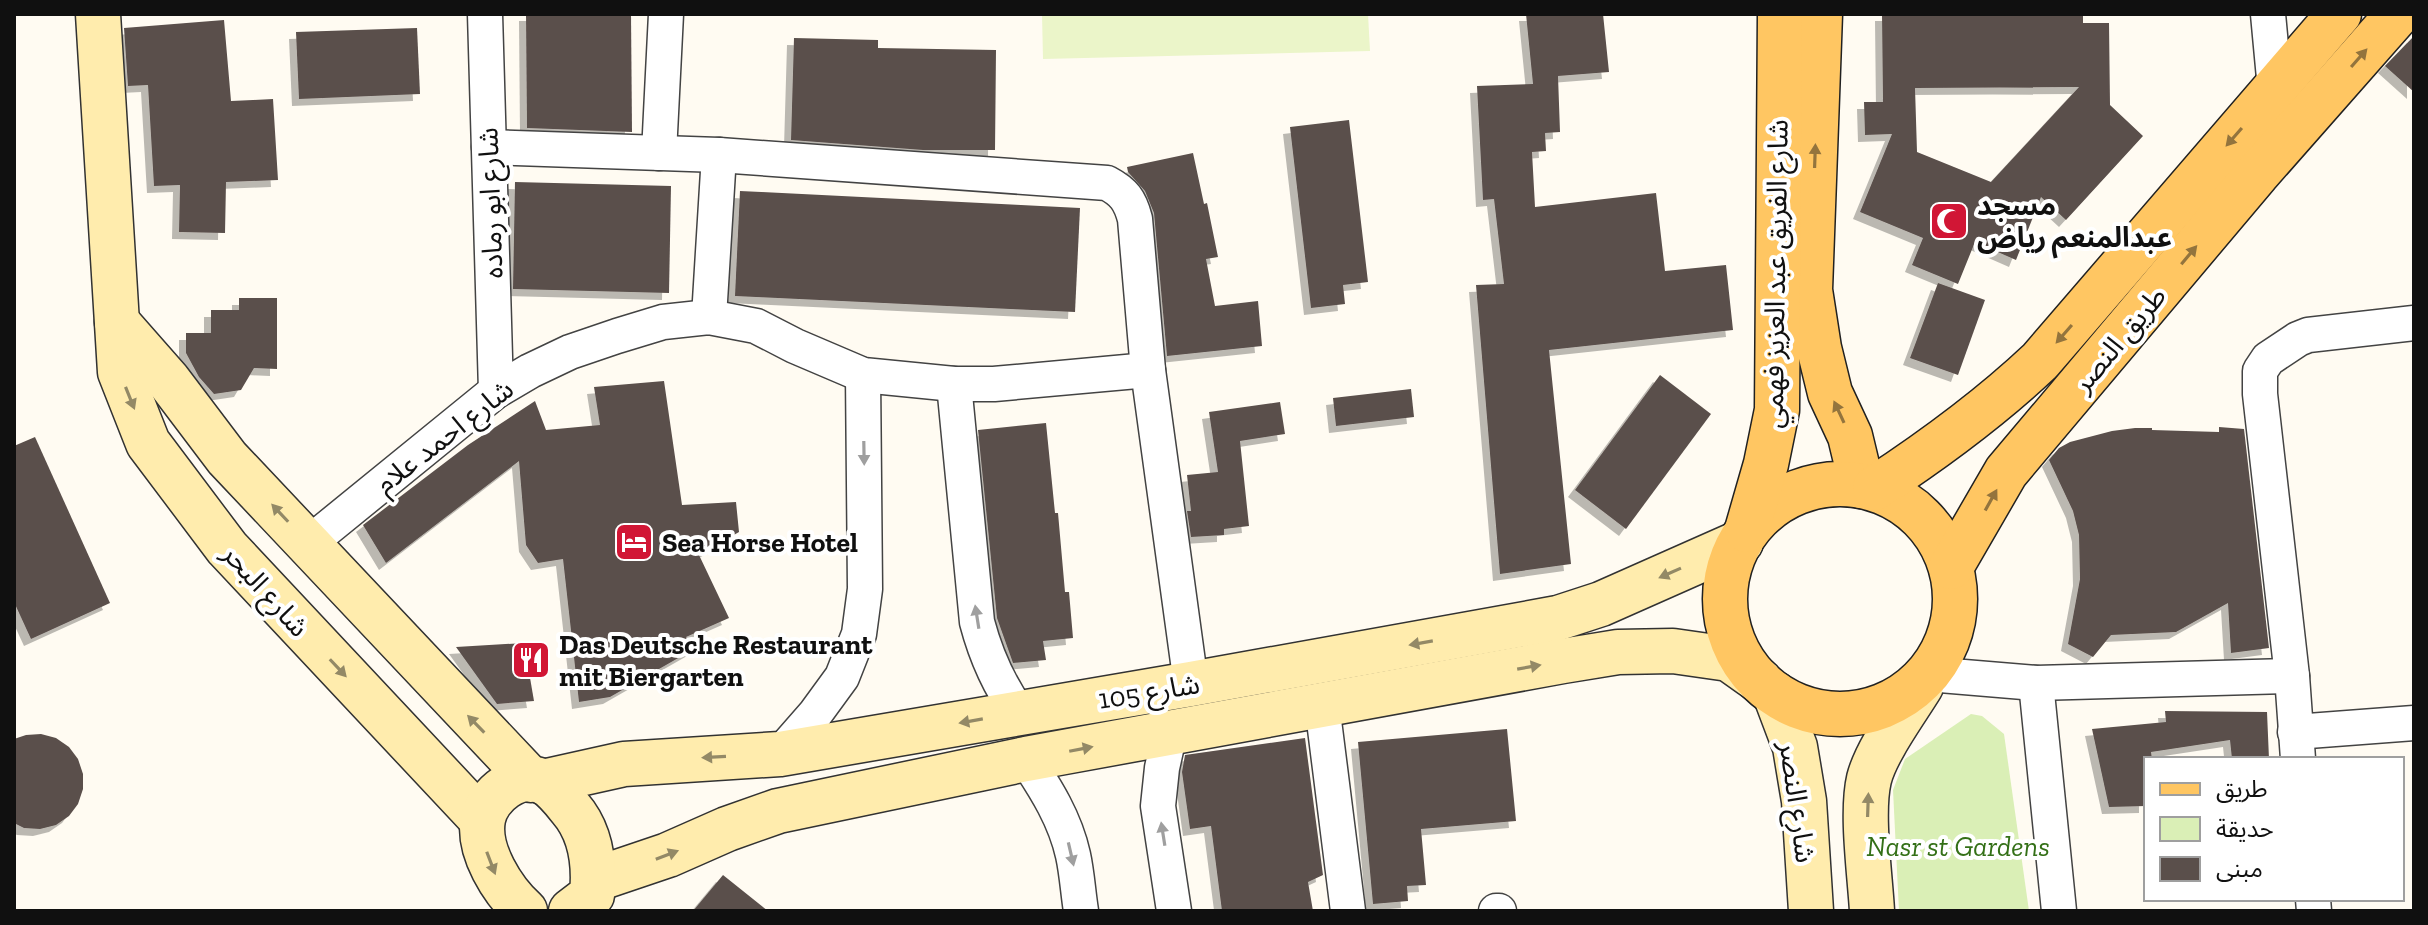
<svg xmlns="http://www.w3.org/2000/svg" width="2428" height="925" font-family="'Zilla Slab','Noto Sans Arabic',serif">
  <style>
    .green { fill: #daefb6 }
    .pitch { fill: #ebf5c9 }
    .building { fill: #5a4f4b; fill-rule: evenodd; filter: url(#shadow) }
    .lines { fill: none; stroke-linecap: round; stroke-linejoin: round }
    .street-casing { stroke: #434343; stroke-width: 37 }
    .secondary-casing { stroke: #323232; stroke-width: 47 }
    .primary-casing { stroke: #212121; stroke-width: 47 }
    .street { stroke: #fff; stroke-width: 34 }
    .secondary { stroke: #ffecad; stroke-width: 44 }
    .primary { stroke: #ffc662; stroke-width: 44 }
    .oneway { fill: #93743d }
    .oneway2 { fill: #938966 }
    .oneway3 { fill: #9f9f9f }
    .labels { text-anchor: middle; stroke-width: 8; stroke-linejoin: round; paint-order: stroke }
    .street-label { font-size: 28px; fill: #101010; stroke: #fff }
    .poi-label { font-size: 28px; font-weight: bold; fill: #101010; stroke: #fff; text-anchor: start }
    .park-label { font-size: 28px; font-style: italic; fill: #347017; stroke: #fff }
  </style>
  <defs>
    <filter id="shadow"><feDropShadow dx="-7" dy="7" stdDeviation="0" flood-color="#0004"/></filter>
  </defs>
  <rect width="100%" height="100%" fill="#fffbf2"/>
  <path class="green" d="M1971,714L1982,716L2004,734L2029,911H1899L1893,790L1905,759Z"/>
  <path class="pitch" d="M1042,14H1368L1370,51L1043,59Z"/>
  <g class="building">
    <path d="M526,14H631L632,132L527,128Z"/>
    <path d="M1526,14H1603L1609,72L1558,76L1560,132L1545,133L1546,151L1532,152L1535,207L1656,193L1665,271L1726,265L1733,330L1549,350L1571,564L1500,574L1476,285L1504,284L1494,199L1483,200L1477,86L1533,84Z"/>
    <path d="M1882,14H2083V23H2109L2110,105L2143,136L2066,220L2041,197L2016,260L1975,242L1958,284L1912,265L1923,238L1860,212L1892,134L1865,135L1864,102H1883ZM2079,87L1991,182L1917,152L1915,88Z"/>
    <path d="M224,20L231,101L273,99L278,180L226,182L225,233L179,232L180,185L154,186L148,85L128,86L124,28Z"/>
    <path d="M417,28L420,94L299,99L296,32Z"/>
    <path d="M2414,36V92L2385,66Z"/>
    <path d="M794,38L878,40V48L996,50L995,150H923L791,140Z"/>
    <path d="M1349,120L1368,282L1343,285L1345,304L1311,308L1290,127Z"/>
    <path d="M1193,153L1204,204L1207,203L1218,257L1206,259L1215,306L1258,301L1262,346L1167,356L1154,213L1145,191L1128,172L1127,167Z"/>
    <path d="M515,182L671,186L669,293L513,289Z"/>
    <path d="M740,191L1080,208L1075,312L735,296Z"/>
    <path d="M1938,283L1985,300L1958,375L1910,358Z"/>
    <path d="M239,298H277V369L254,368L241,390L214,394L199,377L186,353V333H211V310H239Z"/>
    <path d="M1660,375L1711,414L1626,529L1575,490Z"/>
    <path d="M664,381L682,505L736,502L739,532L699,555L729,618L686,637L694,649L610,697L579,702L563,559L538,563L526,545L519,461L386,563L363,525L468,445L535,401L546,430L600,425L594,387Z"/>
    <path d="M1411,389L1414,417L1336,426L1333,398Z"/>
    <path d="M1280,402L1285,434L1240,441L1249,526L1224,529V535L1191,537L1187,511H1191L1187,475L1218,472L1209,412Z"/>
    <path d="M1046,423L1055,513H1058L1065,592H1069L1073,638L1043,641L1046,660L1013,663L997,618L978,430Z"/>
    <path d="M2219,427L2244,429L2269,648L2231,653L2228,603L2176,632L2111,635L2093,657L2068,644L2080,579L2079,535L2073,511L2049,460L2059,448L2070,442L2112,431L2135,428H2152V430L2219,432Z"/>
    <path d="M35,437L110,603L31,639L14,602V446Z"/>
    <path d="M524,643L534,701L497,704L456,647Z"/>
    <path d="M2165,711L2267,712L2269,759H2232L2230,740L2151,752L2152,759H2146V806L2109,807L2092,729L2166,722Z"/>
    <path d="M1507,729L1516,821L1421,829L1426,885L1407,886L1408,901L1373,904L1358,742Z"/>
    <path d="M41,734L56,738L69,747L78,759L83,774V789L78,804L69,816L56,825L40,829L24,828L14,823V739L26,735Z"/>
    <path d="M1305,738L1323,875L1308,882L1313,911H1222L1211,826L1190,829L1182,772L1185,755Z"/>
    <path d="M723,875L768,911H693Z"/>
  </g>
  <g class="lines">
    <g class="street-casing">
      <g id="street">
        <path d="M485,14L496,391"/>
        <path d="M2268,14L2275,89"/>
        <path d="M489,147L719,155L1107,183C1124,192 1130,200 1135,219L1148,370L1191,684"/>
        <path d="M659,153L666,14"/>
        <path d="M709,317L719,155"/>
        <path d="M954,384L977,622C986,656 998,684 1019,713"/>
        <path d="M308,544L496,391L530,371L570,352L617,336L663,322L709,317L756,326L795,346L863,375L954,384H994L1148,370"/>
        <path d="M1928,674L2036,683L2292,676"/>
        <path d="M2036,683L2059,911"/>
        <path d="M1322,705L1348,911"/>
        <path d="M1170,732L1162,768L1158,806L1174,911"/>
        <path d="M2295,732L2414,723"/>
        <path d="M780,754L815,714L842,677L859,634L865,589L863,375"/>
        <path d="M1026,759C1046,789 1065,819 1073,855C1077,873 1078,892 1081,911"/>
        <path d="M2298,759L2292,676L2260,394V371L2268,359L2298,339L2308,335L2414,323"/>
        <path d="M2313,899L2314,911"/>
        <path d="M1496,911H1499"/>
      </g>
    </g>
    <g class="secondary-casing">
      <g id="secondary">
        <path d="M98,14L120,372L148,443L227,548L482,820"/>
        <path d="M117,322L168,380L227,458L531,780"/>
        <path d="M1775,694L1795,747L1804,801L1811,911"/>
        <path d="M543,782L624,764L780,754L1191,684L1558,618L1601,604L1741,542"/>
        <path d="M594,880L668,855L727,829L778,811L1026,759L1563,661L1618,652L1673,651L1729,659L1760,681"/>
        <path d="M525,911C503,891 477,851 483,819C487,795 519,770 544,782C554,788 563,799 570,808C591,832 595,864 592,895L571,911"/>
        <path d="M1872,911C1870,875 1861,813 1869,779C1876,751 1905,712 1921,686"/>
      </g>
    </g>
    <g class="primary-casing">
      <g id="primary">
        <path d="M1820,14L1810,290L1819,348L1830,393L1850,436L1862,486"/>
        <circle cx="1840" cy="599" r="115"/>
        <path d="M1875,488C1933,450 1989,409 2040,361L2339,14"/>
        <path d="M1747,530L1766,464L1777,410L1780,14"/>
        <path d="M1951,567L2006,472L2257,174L2398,14"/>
      </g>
    </g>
    <use href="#street" class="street"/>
    <use href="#secondary" class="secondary"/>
    <use href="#primary" class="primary"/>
  </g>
  <defs><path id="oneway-solid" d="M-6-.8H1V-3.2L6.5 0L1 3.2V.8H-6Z" transform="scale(2)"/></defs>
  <g class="oneway">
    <use href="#oneway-solid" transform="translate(2359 58) rotate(-49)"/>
    <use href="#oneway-solid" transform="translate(2234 137) rotate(131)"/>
    <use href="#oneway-solid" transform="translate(1815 156) rotate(-88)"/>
    <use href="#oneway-solid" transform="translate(2189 255) rotate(-50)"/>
    <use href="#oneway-solid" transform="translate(2064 334) rotate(131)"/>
    <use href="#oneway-solid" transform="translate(1839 412) rotate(-115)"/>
    <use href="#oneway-solid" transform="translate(1991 500) rotate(-61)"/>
  </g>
  <g class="oneway2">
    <use href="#oneway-solid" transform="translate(130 398) rotate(68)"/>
    <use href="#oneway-solid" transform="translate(280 513) rotate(-133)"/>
    <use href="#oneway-solid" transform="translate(1670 573) rotate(156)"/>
    <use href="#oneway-solid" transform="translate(1421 643) rotate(170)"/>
    <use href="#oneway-solid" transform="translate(1529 667) rotate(-10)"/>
    <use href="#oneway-solid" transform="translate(338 668) rotate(47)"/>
    <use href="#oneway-solid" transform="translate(971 721) rotate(170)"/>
    <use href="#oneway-solid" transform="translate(476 724) rotate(-134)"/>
    <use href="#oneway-solid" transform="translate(1081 749) rotate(-11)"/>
    <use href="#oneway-solid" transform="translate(714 757) rotate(177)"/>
    <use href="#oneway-solid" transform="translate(1868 805) rotate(-88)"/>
    <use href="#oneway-solid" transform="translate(667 855) rotate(-21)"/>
    <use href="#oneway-solid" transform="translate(491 863) rotate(69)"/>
  </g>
  <g class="oneway3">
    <use href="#oneway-solid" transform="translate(864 453) rotate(89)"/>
    <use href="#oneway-solid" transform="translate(977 617) rotate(-99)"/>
    <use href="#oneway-solid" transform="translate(1163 834) rotate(-99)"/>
    <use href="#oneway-solid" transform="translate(1071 854) rotate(77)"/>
  </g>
  <defs>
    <g id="mosque-square" transform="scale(2)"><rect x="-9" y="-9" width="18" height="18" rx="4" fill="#d11635" stroke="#fff"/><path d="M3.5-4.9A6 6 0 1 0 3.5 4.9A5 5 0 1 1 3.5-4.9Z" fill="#fff"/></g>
    <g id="hotel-square" transform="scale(2)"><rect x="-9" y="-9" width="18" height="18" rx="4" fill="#d11635" stroke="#fff"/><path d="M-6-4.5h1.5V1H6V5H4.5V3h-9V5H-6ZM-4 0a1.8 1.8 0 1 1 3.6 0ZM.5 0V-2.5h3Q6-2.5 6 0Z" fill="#fff"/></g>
    <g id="restaurant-square" transform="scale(2)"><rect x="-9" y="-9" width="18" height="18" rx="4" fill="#d11635" stroke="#fff"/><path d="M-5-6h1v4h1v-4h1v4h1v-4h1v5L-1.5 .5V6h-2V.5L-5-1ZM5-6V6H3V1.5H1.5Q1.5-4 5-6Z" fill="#fff"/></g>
  </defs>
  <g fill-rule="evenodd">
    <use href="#mosque-square" x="1949" y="221"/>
    <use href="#hotel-square" x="634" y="542"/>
    <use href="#restaurant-square" x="531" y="660"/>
  </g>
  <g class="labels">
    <g class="street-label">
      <text transform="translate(490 203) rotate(-92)" y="10">شارع ابو رماده</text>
      <text transform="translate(1775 274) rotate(-89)" y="10">شارع الفريق عبد العزيز فهمي</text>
      <text transform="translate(2119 339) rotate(-50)" y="10">طريق النصر</text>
      <text transform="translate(444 436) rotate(-38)" y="10">شارع احمد علام</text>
      <text transform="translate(266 590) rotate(48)" y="10">شارع البحر</text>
      <text transform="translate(1149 691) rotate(-9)" y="10">شارع 105</text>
      <text transform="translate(1798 802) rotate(82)" y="10">شارع النصر</text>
    </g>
    <g class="poi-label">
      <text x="1977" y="215">مسجد<tspan x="1977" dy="32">عبدالمنعم رياض</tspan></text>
      <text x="662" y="552">Sea Horse Hotel</text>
      <text x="559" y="654">Das Deutsche Restaurant<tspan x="559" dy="32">mit Biergarten</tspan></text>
    </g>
    <g class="park-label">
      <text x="1958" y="856">Nasr st Gardens</text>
    </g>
  </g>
  <rect width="2428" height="925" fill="none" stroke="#101010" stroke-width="32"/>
  <rect x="2144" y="757" width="260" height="144" fill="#ffffff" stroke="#9f9f9f" stroke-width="2"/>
  <rect x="2160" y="783" width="40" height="12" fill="#ffc662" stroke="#9f9f9f" stroke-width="2"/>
  <text x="2216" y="797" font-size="24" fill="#101010">طريق</text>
  <rect x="2160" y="817" width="40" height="24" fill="#daefb6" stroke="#9f9f9f" stroke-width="2"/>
  <text x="2216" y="837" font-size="24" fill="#101010">حديقة</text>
  <rect x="2160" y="857" width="40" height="24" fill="#5a4f4b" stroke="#9f9f9f" stroke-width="2"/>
  <text x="2216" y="877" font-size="24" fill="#101010">مبنى</text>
</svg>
